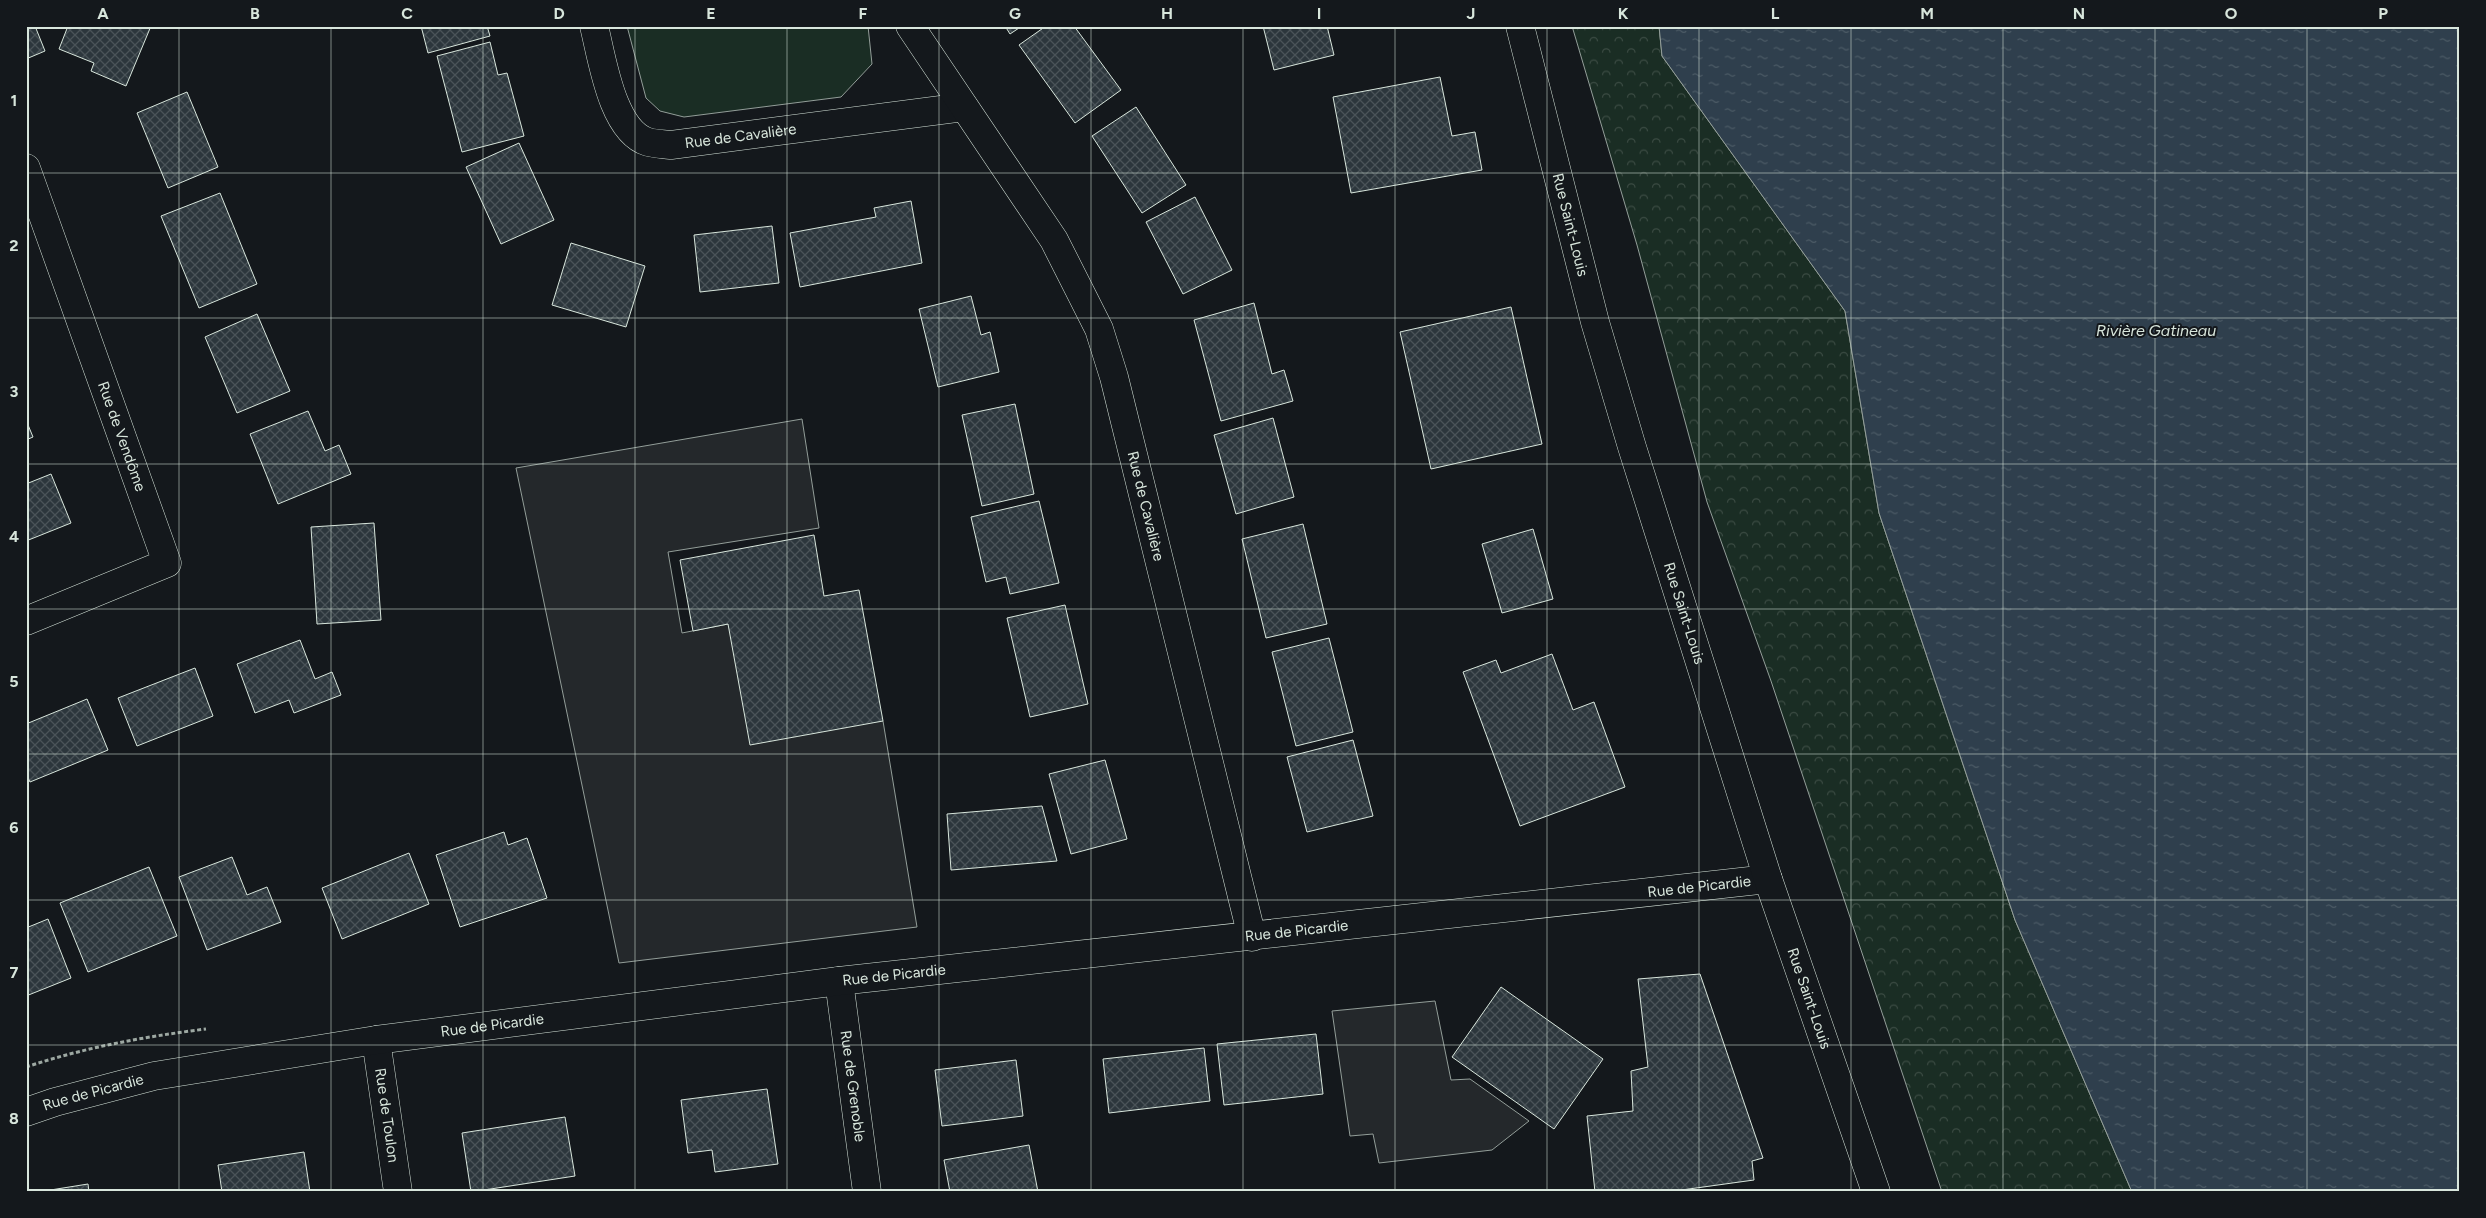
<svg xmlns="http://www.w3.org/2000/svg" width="2486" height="1218" font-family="Figtree,sans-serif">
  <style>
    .grass { fill: #1a2d24; stroke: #939e99 }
    .forest { fill: url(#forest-crowns); stroke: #939e99 }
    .parking { fill: #24282b; stroke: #939e99 }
    .water { fill: url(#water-ripples); stroke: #939e99 }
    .building { fill: url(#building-cross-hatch); stroke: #d8e6dc }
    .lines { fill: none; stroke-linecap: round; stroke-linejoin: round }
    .minor-casing { stroke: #d8e6dc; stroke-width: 29 }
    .major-casing { stroke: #d8e6dc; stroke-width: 29 }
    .path { stroke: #9da8a2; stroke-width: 3; stroke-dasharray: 4 2.5; stroke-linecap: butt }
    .minor { stroke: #14181c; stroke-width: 28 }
    .major { stroke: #14181c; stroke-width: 28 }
    .grid { fill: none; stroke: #d8e6dc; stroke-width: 1; stroke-opacity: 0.55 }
    .labels { text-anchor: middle; stroke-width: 4; stroke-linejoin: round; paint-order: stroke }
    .street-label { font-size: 15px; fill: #d8e6dc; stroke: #14181c }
    .water-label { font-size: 16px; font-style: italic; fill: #d8e6dc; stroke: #14181c }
    .neatline { fill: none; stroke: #d8e6dc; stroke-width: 2 }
    .grid-label { font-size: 16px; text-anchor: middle; font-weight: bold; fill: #d8e6dc }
  </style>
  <defs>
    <pattern id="forest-crowns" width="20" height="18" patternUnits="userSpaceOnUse" patternTransform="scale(1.25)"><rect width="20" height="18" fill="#1a2d24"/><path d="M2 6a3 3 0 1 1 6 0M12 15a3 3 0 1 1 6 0" fill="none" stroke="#3b4b43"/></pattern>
    <pattern id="water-ripples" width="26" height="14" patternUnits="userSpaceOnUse" patternTransform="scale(1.25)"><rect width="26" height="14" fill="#2f3f4d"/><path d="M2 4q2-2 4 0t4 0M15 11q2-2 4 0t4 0" fill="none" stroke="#4c5b66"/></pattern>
    <pattern id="building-cross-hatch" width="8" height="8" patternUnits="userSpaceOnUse" patternTransform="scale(1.25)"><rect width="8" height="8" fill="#2c363c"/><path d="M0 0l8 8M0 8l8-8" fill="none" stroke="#4a5358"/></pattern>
  </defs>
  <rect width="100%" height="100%" fill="#14181c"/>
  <path class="grass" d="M627,26H868L872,64L841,97L684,117L660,111L646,98Z"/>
  <path class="forest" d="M1572,26H1659L1662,56L1845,311L1879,513L2015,920L2132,1192H1942L1771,681L1707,502L1637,245Z"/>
  <g class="parking">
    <path d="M802,419L819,528L668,552L682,633L728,624L883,721L917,927L619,963L516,468Z"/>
    <path d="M1435,1001L1451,1080L1470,1079L1529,1121L1492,1150L1379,1163L1373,1134L1350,1136L1332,1011Z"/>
  </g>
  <path class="water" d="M1659,26H2460V1192H2132L2015,920L1879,513L1845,311L1662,56Z"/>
  <g class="building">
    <path d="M26,26H35L45,51L26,59Z"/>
    <path d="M68,26H151L126,86L91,71L94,63L59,49Z"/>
    <path d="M421,26H487L490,36L428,53Z"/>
    <path d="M1005,26H1022L1010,34Z"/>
    <path d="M1046,26H1074L1121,90L1075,123L1019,45Z"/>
    <path d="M1263,26H1327L1334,55L1274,70Z"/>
    <path d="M490,42L498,75L507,73L524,136L462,152L437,56Z"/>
    <path d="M1440,77L1452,136L1475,132L1482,170L1351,193L1333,97Z"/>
    <path d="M187,92L218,167L168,188L137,113Z"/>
    <path d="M1136,107L1186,185L1142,213L1092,136Z"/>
    <path d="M519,143L554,220L501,244L466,167Z"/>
    <path d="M220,193L257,284L199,308L161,216Z"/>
    <path d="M1195,197L1232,270L1183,294L1146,222Z"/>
    <path d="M911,201L922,263L800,287L790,233L876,217L874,208Z"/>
    <path d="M772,226L779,283L700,292L694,235Z"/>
    <path d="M571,243L645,266L626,327L552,305Z"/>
    <path d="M971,296L981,335L990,332L999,372L938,387L919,309Z"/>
    <path d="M1254,303L1272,374L1284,370L1293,401L1221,421L1194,320Z"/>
    <path d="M1511,307L1542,444L1431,469L1400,332Z"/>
    <path d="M257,314L290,391L237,413L205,337Z"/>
    <path d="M1015,404L1034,494L982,506L962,415Z"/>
    <path d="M308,411L325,451L339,445L351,474L278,504L250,434Z"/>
    <path d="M1273,418L1294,497L1236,514L1214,435Z"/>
    <path d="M26,420L33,437L26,440Z"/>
    <path d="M51,474L71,523L26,541V484Z"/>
    <path d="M1039,501L1059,583L1010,594L1006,577L986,582L971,517Z"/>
    <path d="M374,523L381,620L317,624L311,527Z"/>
    <path d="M1303,524L1327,624L1266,638L1242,539Z"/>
    <path d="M1533,529L1553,599L1502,613L1482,544Z"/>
    <path d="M814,535L824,596L859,590L883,721L750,745L728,624L693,631L680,560Z"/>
    <path d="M1065,605L1088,704L1030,717L1007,618Z"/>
    <path d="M1329,638L1353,732L1296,746L1272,652Z"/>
    <path d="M300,640L315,679L332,672L341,695L294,713L289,700L255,713L237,664Z"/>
    <path d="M1552,654L1573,710L1594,702L1625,787L1520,826L1463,672L1496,660L1501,673Z"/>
    <path d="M195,668L213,716L137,746L118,698Z"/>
    <path d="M87,699L108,750L30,782L26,774V724Z"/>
    <path d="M1353,740L1373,816L1307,832L1287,757Z"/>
    <path d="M1105,760L1127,839L1071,854L1049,774Z"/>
    <path d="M1042,806L1057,861L951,870L947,814Z"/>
    <path d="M504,832L508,845L527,838L547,898L460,927L436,855Z"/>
    <path d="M409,853L429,904L342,939L322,888Z"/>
    <path d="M232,857L247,895L267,887L281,922L207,950L179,877Z"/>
    <path d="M149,867L177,936L88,972L60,903Z"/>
    <path d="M48,919L71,978L26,996V928Z"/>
    <path d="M1700,974L1763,1158L1752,1161L1754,1180L1667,1192H1595L1587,1116L1633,1111L1631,1071L1648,1067L1638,979Z"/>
    <path d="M1501,987L1603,1059L1554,1129L1452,1057Z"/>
    <path d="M1316,1034L1323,1094L1224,1105L1217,1044Z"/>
    <path d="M1204,1048L1210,1101L1109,1113L1103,1059Z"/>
    <path d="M1016,1060L1023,1116L942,1126L935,1070Z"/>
    <path d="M767,1089L778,1164L715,1172L712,1150L688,1153L681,1100Z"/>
    <path d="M565,1117L575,1176L471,1192L462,1133Z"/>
    <path d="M1029,1145L1038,1192H950L944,1160Z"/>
    <path d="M304,1152L310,1192H222L218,1165Z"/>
    <path d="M88,1184L89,1192H38Z"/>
  </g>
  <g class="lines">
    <g class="minor-casing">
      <g id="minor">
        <path id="s1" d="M594,26C602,58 612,131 648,142C655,144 663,144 671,145L964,107"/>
        <path id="s2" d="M910,26L1054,240L1099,329L1114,377L1252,937"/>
        <path id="s3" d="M26,168L167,563L26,621"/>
        <path id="s4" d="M839,981L867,1192"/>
        <path id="s5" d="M376,1040L398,1192"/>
        <path id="s6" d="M26,1112L55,1102L154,1076L376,1040L839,981L1768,879"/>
      </g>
    </g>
    <g class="major-casing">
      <g id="major">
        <path id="s7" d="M1520,26L1595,322L1632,447L1768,879L1876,1192"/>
      </g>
    </g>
    <path class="path" d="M26,1067C87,1047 142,1037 206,1029"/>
    <use href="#minor" class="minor"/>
    <use href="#major" class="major"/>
  </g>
  <path class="grid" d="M179,26V1192M331,26V1192M483,26V1192M635,26V1192M787,26V1192M939,26V1192M1091,26V1192M1243,26V1192M1395,26V1192M1547,26V1192M1699,26V1192M1851,26V1192M2003,26V1192M2155,26V1192M2307,26V1192M26,173H2460M26,318H2460M26,464H2460M26,609H2460M26,754H2460M26,900H2460M26,1045H2460"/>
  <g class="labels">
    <g class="street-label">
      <text dy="5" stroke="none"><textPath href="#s1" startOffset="226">Rue de Cavalière</textPath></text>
      <text dy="5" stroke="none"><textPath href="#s7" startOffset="205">Rue Saint-Louis</textPath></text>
      <text dy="5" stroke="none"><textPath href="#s3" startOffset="285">Rue de Vendôme</textPath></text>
      <text dy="5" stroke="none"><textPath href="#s2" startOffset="541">Rue de Cavalière</textPath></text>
      <text dy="5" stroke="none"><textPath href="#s7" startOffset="610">Rue Saint-Louis</textPath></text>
      <text dy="5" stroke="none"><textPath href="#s6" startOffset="1690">Rue de Picardie</textPath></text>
      <text dy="5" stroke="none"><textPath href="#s6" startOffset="1285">Rue de Picardie</textPath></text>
      <text dy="5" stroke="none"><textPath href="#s6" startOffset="880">Rue de Picardie</textPath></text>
      <text dy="5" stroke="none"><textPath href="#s7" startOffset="1015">Rue Saint-Louis</textPath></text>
      <text dy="5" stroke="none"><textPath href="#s6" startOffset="475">Rue de Picardie</textPath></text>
      <text dy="5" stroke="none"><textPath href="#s4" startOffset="106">Rue de Grenoble</textPath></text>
      <text dy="5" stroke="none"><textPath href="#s6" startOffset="70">Rue de Picardie</textPath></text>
      <text dy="5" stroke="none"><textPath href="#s5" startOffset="76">Rue de Toulon</textPath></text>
    </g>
    <g class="water-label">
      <text x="2156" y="336">Rivière Gatineau</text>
    </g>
  </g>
  <rect width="2486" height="1218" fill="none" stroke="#14181c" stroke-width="55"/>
  <rect x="28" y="28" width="2430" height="1162" class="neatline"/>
  <g class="grid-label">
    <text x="103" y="19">A</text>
    <text x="255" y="19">B</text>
    <text x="407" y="19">C</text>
    <text x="559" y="19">D</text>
    <text x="711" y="19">E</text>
    <text x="863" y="19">F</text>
    <text x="1015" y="19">G</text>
    <text x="1167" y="19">H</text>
    <text x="1319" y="19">I</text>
    <text x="1471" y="19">J</text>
    <text x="1623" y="19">K</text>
    <text x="1775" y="19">L</text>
    <text x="1927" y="19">M</text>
    <text x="2079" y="19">N</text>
    <text x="2231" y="19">O</text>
    <text x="2383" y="19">P</text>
    <text x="14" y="106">1</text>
    <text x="14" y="251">2</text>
    <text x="14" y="397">3</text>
    <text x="14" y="542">4</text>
    <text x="14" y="687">5</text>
    <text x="14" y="833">6</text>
    <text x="14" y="978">7</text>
    <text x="14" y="1124">8</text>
  </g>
</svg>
